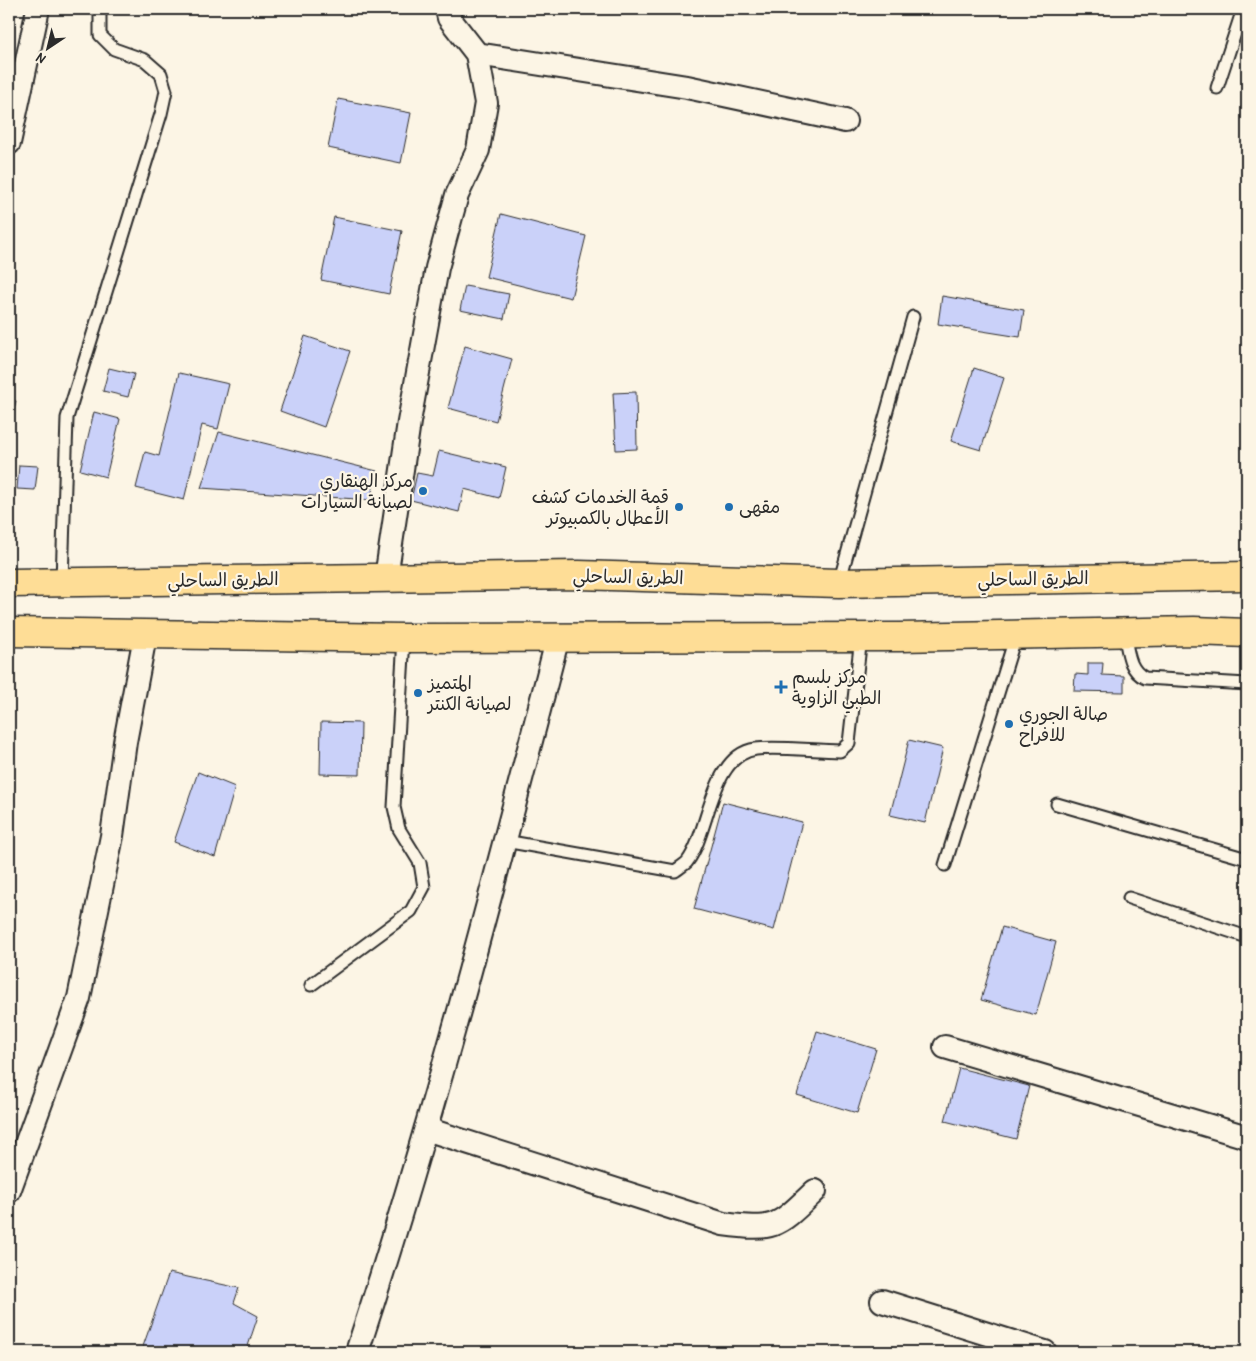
<svg xmlns="http://www.w3.org/2000/svg" width="1256" height="1361" font-family="'Patrick Hand','Playpen Sans Arabic',sans-serif">
  <style>
    .building { fill: #cad1f9; stroke: #2b2b2b }
    .lines { fill: none; stroke-linecap: round; stroke-linejoin: round }
    .lane-casing { stroke: #2b2b2b; stroke-width: 15 }
    .street-casing { stroke: #2b2b2b; stroke-width: 26 }
    .highway-casing { stroke: #2b2b2b; stroke-width: 31 }
    .lane { stroke: #fcf5e5; stroke-width: 11 }
    .street { stroke: #fcf5e5; stroke-width: 22 }
    .highway { stroke: #fedd96; stroke-width: 28 }
    .poi-dot { fill: #1f6fb2; stroke: #fcf5e5; stroke-width: 2 }
    .labels { text-anchor: middle; stroke-width: 4.5; stroke-linejoin: round; paint-order: stroke }
    .poi-label { font-size: 18px; fill: #2b2b2b; stroke: #fcf5e5; text-anchor: start }
    .street-label { font-size: 18px; fill: #2b2b2b; stroke: #fcf5e5 }
  </style>
  <rect width="100%" height="100%" fill="#fcf5e5"/>
  <filter id="ink" filterUnits="userSpaceOnUse"><feTurbulence type="fractalNoise" baseFrequency=".02" numOctaves="2"/><feDisplacementMap in="SourceGraphic" scale="10" xChannelSelector="R" yChannelSelector="G"/><feConvolveMatrix kernelMatrix="1 2 1 2 8 2 1 2 1" color-interpolation-filters="sRGB"/></filter>
  <g filter="url(#ink)">
    <g class="building">
      <path d="M338,99L411,113L401,163L328,148Z"/>
      <path d="M501,214L586,236L571,298L486,277Z"/>
      <path d="M334,217L402,231L389,294L321,280Z"/>
      <path d="M465,286L509,294L504,319L460,310Z"/>
      <path d="M942,296L1024,310L1020,337L938,324Z"/>
      <path d="M305,336L350,351L324,427L280,411Z"/>
      <path d="M465,346L512,359L496,421L448,408Z"/>
      <path d="M109,368L134,374L128,397L103,391Z"/>
      <path d="M974,368L1004,378L981,450L951,441Z"/>
      <path d="M179,373L229,384L218,429L202,425L184,500L136,488L145,452L159,456Z"/>
      <path d="M636,392L637,449L616,450L613,393Z"/>
      <path d="M9,399L16,401L9,428Z"/>
      <path d="M94,412L120,419L106,477L80,470Z"/>
      <path d="M219,432L377,471L370,500L201,488Z"/>
      <path d="M439,451L506,467L499,498L464,489L459,512L411,500L417,473L433,476Z"/>
      <path d="M19,465L38,466L35,490L17,489Z"/>
      <path d="M1088,663H1103L1102,675L1124,676V692L1074,691L1075,674L1088,675Z"/>
      <path d="M321,722L361,723L360,775L320,774Z"/>
      <path d="M909,740L943,748L925,823L890,815Z"/>
      <path d="M198,772L235,787L215,857L174,842Z"/>
      <path d="M723,802L802,822L774,930L694,909Z"/>
      <path d="M1002,927L1056,942L1036,1015L981,1000Z"/>
      <path d="M817,1031L876,1049L857,1113L797,1095Z"/>
      <path d="M959,1068L1029,1086L1016,1139L945,1121Z"/>
      <path d="M169,1273L239,1288L234,1303L258,1316L246,1352H141Z"/>
    </g>
    <g class="lines">
      <g class="lane-casing">
        <g id="lane">
          <path d="M1217,88L1243,9"/>
          <path d="M62,582L67,418L161,114L166,91L161,74L145,60L114,49L100,35V9"/>
          <path d="M839,583L913,317"/>
          <path d="M1124,633C1128,650 1128,670 1145,678L1247,684"/>
          <path d="M1057,804L1247,859"/>
          <path d="M505,841L675,871C679,868 684,865 687,862C710,832 710,755 756,749C778,746 816,751 840,751L849,743L861,637"/>
          <path d="M945,865L1016,635"/>
          <path d="M1129,898L1247,937"/>
          <path d="M311,985L411,911L424,887L420,863L399,829L394,807L404,638"/>
        </g>
      </g>
      <g class="street-casing">
        <g id="street">
          <path d="M477,54L687,87L845,121"/>
          <path d="M9,143L38,9"/>
          <path d="M386,578L409,422L437,268L457,195L478,150L486,103L477,54L449,18L447,9"/>
          <path d="M945,1047L1247,1137"/>
          <path d="M426,1129L723,1224C776,1231 777,1227 815,1191"/>
          <path d="M9,1191L79,998L112,836L125,742L145,636"/>
          <path d="M882,1301L1045,1352"/>
          <path d="M357,1352C434,1117 496,876 558,637"/>
        </g>
      </g>
      <g class="highway-casing">
        <g id="highway">
          <path d="M9,583L579,575L839,583L1247,576"/>
          <path d="M9,632L404,638L900,637L1194,631L1247,633"/>
        </g>
      </g>
      <use href="#lane" class="lane"/>
      <use href="#street" class="street"/>
      <use href="#highway" class="highway"/>
    </g>
  </g>
  <g class="poi-dot">
    <circle cx="423" cy="491" r="5"/>
    <circle cx="679" cy="507" r="5"/>
    <circle cx="729" cy="507" r="5"/>
    <path d="M778.5 679.5h5v5h5v5h-5v5h-5v-5h-5v-5h5z"/>
    <circle cx="418" cy="693" r="5"/>
    <circle cx="1009" cy="724" r="5"/>
  </g>
  <g class="labels">
    <g class="poi-label">
      <text x="413" y="487" text-anchor="end">مركز الهنقاري<tspan x="413" dy="21">لصيانة السيارات</tspan></text>
      <text x="669" y="503" text-anchor="end">قمة الخدمات كشف<tspan x="669" dy="21">الأعطال بالكمبيوتر</tspan></text>
      <text x="739" y="513">مقهى</text>
      <text x="792" y="683">مركز بلسم<tspan x="792" dy="21">الطبي الزاوية</tspan></text>
      <text x="428" y="689">المتميز<tspan x="428" dy="21">لصيانة الكنتر</tspan></text>
      <text x="1019" y="720">صالة الجوري<tspan x="1019" dy="21">للافراح</tspan></text>
    </g>
    <g class="street-label">
      <text transform="translate(628 577) rotate(1)" y="6">الطريق الساحلي</text>
      <text transform="translate(1033 579) rotate(-1)" y="6">الطريق الساحلي</text>
      <text transform="translate(223 580) rotate(-1)" y="6">الطريق الساحلي</text>
    </g>
  </g>
  <rect width="1256" height="1361" fill="none" stroke="#fcf5e5" stroke-width="30"/>
  <rect x="15" y="15" width="1226" height="1331" fill="none" stroke="#2b2b2b" stroke-width="2" filter="url(#ink)"/>
  <g transform="translate(48 48) rotate(215)" stroke="#fcf5e5" stroke-width="4" paint-order="stroke">
  <path d="M0-4L9 19L0 12L-9 19Z" fill="#2b2b2b"/>
  <text y="-8" font-size="14" font-weight="bold" text-anchor="middle" fill="#2b2b2b">N</text>
  </g>
</svg>
